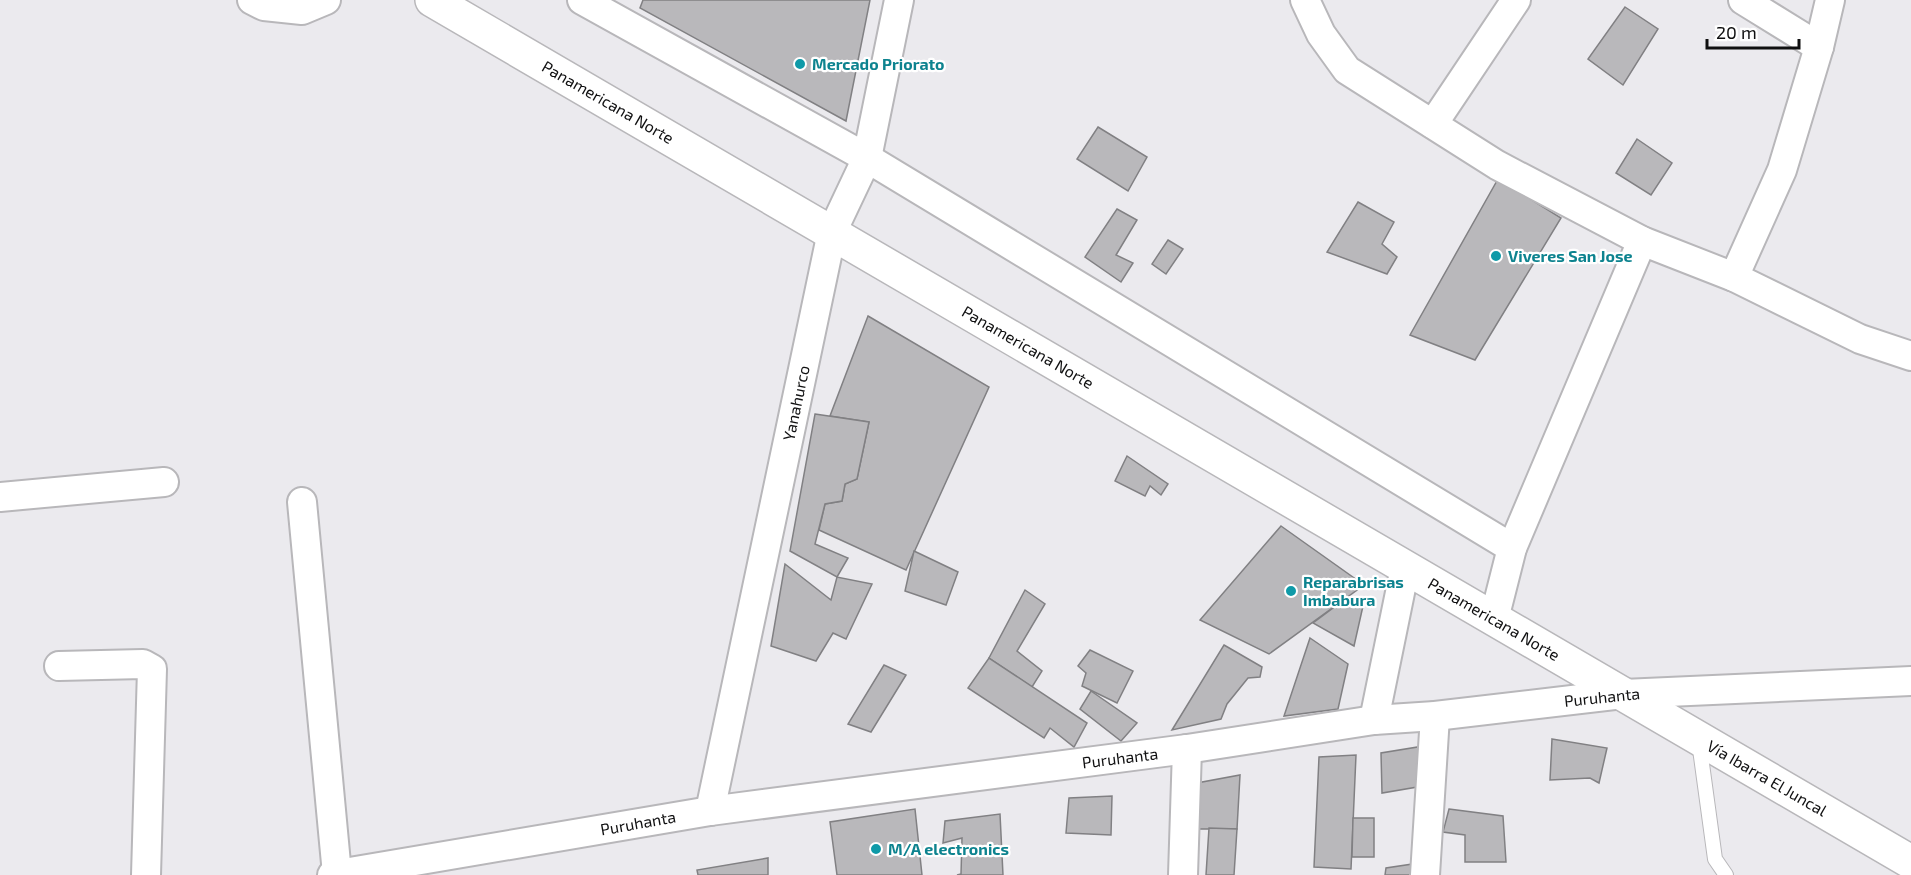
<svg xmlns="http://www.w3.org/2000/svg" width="1911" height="875" font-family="'Exo 2',sans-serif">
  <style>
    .building { fill: #b9b8bb; stroke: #818083; stroke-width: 1.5 }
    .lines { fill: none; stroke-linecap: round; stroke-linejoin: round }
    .lane-casing { stroke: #b8b7ba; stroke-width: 16 }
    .street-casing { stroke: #b8b7ba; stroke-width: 32 }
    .highway-casing { stroke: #b8b7ba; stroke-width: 36 }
    .lane { stroke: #fff; stroke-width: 14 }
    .street { stroke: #fff; stroke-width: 28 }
    .highway { stroke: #fff; stroke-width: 33 }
    .culture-dot { fill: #0f9aa8; stroke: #fff; stroke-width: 2 }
    .labels { text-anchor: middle; stroke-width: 4.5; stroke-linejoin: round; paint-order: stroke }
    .culture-label { font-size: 16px; font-weight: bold; fill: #0d838f; stroke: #fff; text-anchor: start }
    .street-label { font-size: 16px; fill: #101011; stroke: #fff }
  </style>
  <rect width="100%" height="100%" fill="#ebeaee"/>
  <g class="building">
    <path d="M643,0H870L846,121L640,8Z"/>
    <path d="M1625,7L1658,29L1623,85L1588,59Z"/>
    <path d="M1098,127L1147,157L1128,191L1077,159Z"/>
    <path d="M1637,139L1672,163L1651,195L1616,173Z"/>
    <path d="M1498,179L1561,218L1475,360L1410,335Z"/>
    <path d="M1358,202L1394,222L1382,244L1397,257L1387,274L1327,252Z"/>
    <path d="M1117,209L1137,220L1116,255L1133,263L1121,282L1085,257Z"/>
    <path d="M1168,240L1183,249L1166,274L1152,264Z"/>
    <path d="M868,316L989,387L906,570L819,530L825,504L842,501L845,484L857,479L869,422L830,416Z"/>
    <path d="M815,414L869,422L857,479L845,484L842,501L825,504L815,544L848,558L837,577L790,551Z"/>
    <path d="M1127,456L1168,484L1161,495L1150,486L1145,496L1115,481Z"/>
    <path d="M1281,526L1364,585L1269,654L1200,620Z"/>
    <path d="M914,551L958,572L946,605L905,591Z"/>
    <path d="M785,564L831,600L837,577L872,584L846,639L833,633L816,661L771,646Z"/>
    <path d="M1025,590L1045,604L1017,651L1042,671L1032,687L989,658Z"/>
    <path d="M1348,597L1363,606L1354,646L1313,623Z"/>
    <path d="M1310,638L1348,664L1338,709L1284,716Z"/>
    <path d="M1224,645L1262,667L1260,677L1248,678L1227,704L1221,719L1172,730Z"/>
    <path d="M1090,650L1133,671L1117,703L1082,686L1086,673L1078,666Z"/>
    <path d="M989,658L1087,723L1074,747L1050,728L1044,738L968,688Z"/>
    <path d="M884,665L906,675L871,732L848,724Z"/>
    <path d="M1091,691L1137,723L1121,741L1080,709Z"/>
    <path d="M1552,739L1607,748L1599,783L1590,778L1550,780Z"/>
    <path d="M1424,746L1423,786L1382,793L1381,753Z"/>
    <path d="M1356,755L1351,869L1314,867L1319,757Z"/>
    <path d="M1240,775L1237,829H1195L1197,783Z"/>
    <path d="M1112,796L1111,835L1066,833L1069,798Z"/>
    <path d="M915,809L922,875H837L830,822Z"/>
    <path d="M1449,809L1503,816L1506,862H1465V835L1443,832Z"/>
    <path d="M1000,814L1003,875H957L961,874L962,838L943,843L945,821Z"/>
    <path d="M1353,818H1374V857H1352Z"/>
    <path d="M1209,828L1237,829L1234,875H1206Z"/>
    <path d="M768,858V875H698L697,870Z"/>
    <path d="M1426,862L1420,875H1385L1386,868Z"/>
  </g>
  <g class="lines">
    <g class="lane-casing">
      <path id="lane" d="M1699,742L1715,859L1726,875"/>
    </g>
    <g class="street-casing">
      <g id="street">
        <path d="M252,0L264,6L302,10L326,0"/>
        <path d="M582,0L867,158L1512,548"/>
        <path d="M1305,0L1321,34L1347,70L1497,165L1642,241L1734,277L1860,339L1911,356"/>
        <path d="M1743,0L1819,47"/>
        <path d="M1433,124L1516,0"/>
        <path d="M1734,277L1782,170L1819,47L1830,0"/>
        <path d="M0,497L164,482"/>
        <path d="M302,502L337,874"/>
        <path d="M1494,619L1512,548L1642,241"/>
        <path d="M59,666L143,664L152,669L146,875"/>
        <path d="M1374,720L1405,568"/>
        <path d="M710,811L832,232L867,158L899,0"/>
        <path d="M332,875L710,811L1187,749L1374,720L1435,716L1623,694L1911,681"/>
        <path d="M1183,875L1187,749"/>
        <path d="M1425,875L1435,716"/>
      </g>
    </g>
    <g class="highway-casing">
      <path id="highway" d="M432,0L1911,862"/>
    </g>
    <use href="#lane" class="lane"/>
    <use href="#street" class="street"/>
    <use href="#highway" class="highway"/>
  </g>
  <g class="culture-dot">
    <circle cx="800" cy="64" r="6"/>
    <circle cx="1496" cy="256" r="6"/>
    <circle cx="1291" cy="591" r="6"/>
    <circle cx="876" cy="849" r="6"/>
  </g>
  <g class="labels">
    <g class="culture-label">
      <text x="812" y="70">Mercado Priorato</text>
      <text x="1508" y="262">Viveres San Jose</text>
      <text x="1303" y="588">Reparabrisas<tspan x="1303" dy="18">Imbabura</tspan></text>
      <text x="888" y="855">M/A electronics</text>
    </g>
    <g class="street-label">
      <text transform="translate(608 102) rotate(30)" y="6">Panamericana Norte</text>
      <text transform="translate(1028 347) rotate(30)" y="6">Panamericana Norte</text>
      <text transform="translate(796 403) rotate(-78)" y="6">Yanahurco</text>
      <text transform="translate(1494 619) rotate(30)" y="6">Panamericana Norte</text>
      <text transform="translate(1602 697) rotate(-6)" y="6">Puruhanta</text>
      <text transform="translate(1120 758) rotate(-7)" y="6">Puruhanta</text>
      <text transform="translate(1767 778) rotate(30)" y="6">Vía Ibarra El Juncal</text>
      <text transform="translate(638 823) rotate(-10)" y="6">Puruhanta</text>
    </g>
  </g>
  <path d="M1707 39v9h92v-9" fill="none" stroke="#101011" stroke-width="3"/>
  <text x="1716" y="39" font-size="18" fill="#101011" stroke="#ffffff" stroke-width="4.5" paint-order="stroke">20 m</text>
</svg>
